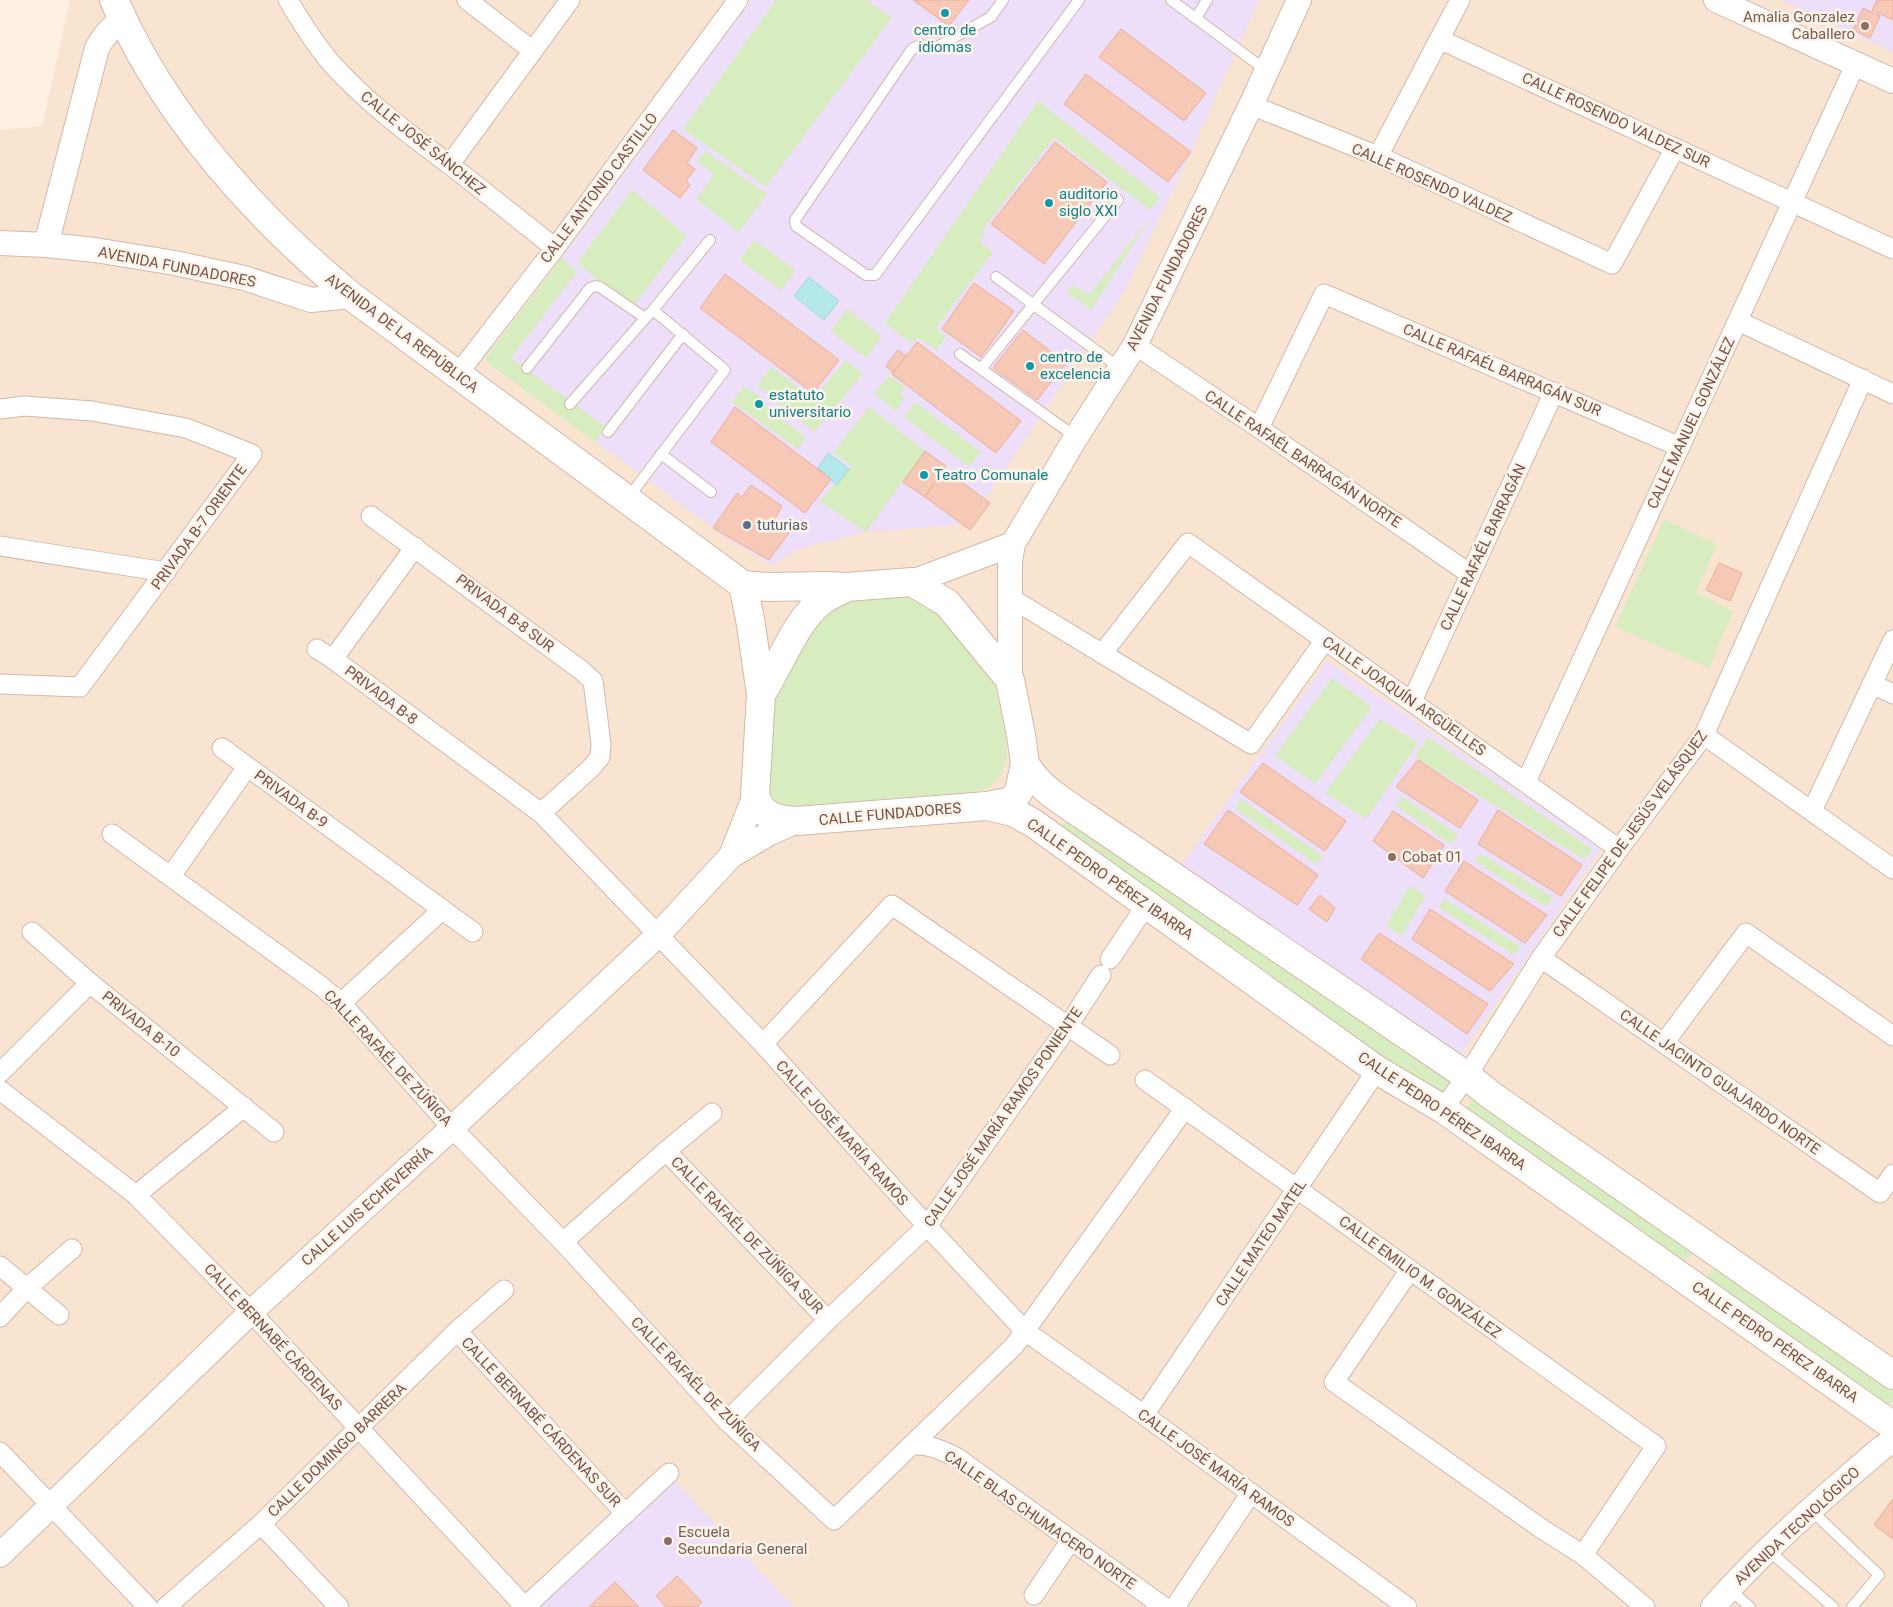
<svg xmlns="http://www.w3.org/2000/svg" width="1893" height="1607" font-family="Roboto,sans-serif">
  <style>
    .residential { fill: #f9e4d2 }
    .education { fill: #eddffa }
    .green { fill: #d7edbf }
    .water { fill: #b4e8ea; stroke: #9ad9dc }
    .building { fill: #f6c9b7; stroke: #eaad96 }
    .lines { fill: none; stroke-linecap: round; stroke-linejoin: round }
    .service-casing { stroke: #d2b8aa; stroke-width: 12 }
    .minor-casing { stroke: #d2b8aa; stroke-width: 21 }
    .tertiary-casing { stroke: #d2b8aa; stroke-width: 26 }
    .secondary-casing { stroke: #d6b7a7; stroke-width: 30 }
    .service { stroke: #fff; stroke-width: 10 }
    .minor { stroke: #fff; stroke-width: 19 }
    .tertiary { stroke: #fff; stroke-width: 24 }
    .secondary { stroke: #fff; stroke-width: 28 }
    .culture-dot { fill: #0f9aa8; stroke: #fff4ea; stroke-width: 2 }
    .education-dot { fill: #8d6e63; stroke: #fff4ea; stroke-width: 2 }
    .service-dot { fill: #5c6f8a; stroke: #fff4ea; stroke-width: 2 }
    .labels { text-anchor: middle; stroke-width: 5; stroke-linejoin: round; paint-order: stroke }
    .education-label { font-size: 15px; fill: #785e54; stroke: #fff4ea; text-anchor: start }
    .culture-label { font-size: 15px; fill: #0d838f; stroke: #fff4ea; text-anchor: start }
    .street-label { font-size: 15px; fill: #785246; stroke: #fff4ea }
    .service-label { font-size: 15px; fill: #4e5e75; stroke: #fff4ea; text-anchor: start }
  </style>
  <rect width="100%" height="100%" fill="#fef0e2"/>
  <path class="residential" d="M70,0H1893V1607H0V130L42,126Z"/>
  <g class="education">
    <path d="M751,0H1259L1191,152L1125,290L986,498L958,525L866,532L799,549L772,565L731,541L484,360L562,258Z"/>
    <path d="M1781,0H1893V52Z"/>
    <path d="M1327,661L1602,848L1456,1062L1181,866Z"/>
    <path d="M670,1476L794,1607H539Z"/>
  </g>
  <g class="green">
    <path d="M776,0H867L892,18L766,187L683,129Z"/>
    <path d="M1038,101L1160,197L1150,210L1054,138L986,225L981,243L993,252L936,328L946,336L937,350L917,337L912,344L885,323Z"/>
    <path d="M705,151L767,194L739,232L696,199L714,175L697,161Z"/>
    <path d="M632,190L687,236L633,307L577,263Z"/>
    <path d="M1152,215L1091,310L1066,292L1073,285L1089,295Z"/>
    <path d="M754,240L796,270L781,290L740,260Z"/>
    <path d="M562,258L577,272L511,358L606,427L595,442L484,360Z"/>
    <path d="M847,309L882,336L866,358L830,331Z"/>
    <path d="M846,360L863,374L814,432L757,385L771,367L813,398Z"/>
    <path d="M889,375L905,388L900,395L904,399L896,411L874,394Z"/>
    <path d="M743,386L761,397L770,411L806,437L798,449L732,402Z"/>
    <path d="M915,402L981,452L969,467L904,417Z"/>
    <path d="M869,407L925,451L866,532L819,501L852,466L833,453Z"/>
    <path d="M1664,519L1717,544L1696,592L1733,611L1709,668L1615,627Z"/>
    <path d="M926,595L993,679L999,703L1006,740L1007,758L1001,775L991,787L970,794L798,818L763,806L768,698L812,617L842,597Z"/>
    <path d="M1332,678L1372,707L1315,784L1275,756Z"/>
    <path d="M1380,719L1418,743L1366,819L1325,793Z"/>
    <path d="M1428,737L1592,849L1585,860L1414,757Z"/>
    <path d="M1401,796L1459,835L1450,844L1396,806Z"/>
    <path d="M1241,799L1323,856L1316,864L1235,809Z"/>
    <path d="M1070,820L1452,1079L1438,1096L1065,841L1060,828L1065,822Z"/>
    <path d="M1482,854L1553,897L1546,907L1473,860Z"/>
    <path d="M1410,886L1426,895L1402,936L1386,926Z"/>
    <path d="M1445,899L1521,947L1514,955L1439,908Z"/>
    <path d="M1477,1094L1696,1248L1681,1265L1463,1114Z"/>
    <path d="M1717,1266L1893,1385V1400L1886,1411L1701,1281Z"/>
  </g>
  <g class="water">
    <path d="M809,277L839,301L824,320L794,296Z"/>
    <path d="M828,453L849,469L837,485L818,468Z"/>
  </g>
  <g class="building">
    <path d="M913,0H969L949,26Z"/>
    <path d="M1877,0H1893V20L1872,10Z"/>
    <path d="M1863,8L1880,16L1870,38L1853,30Z"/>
    <path d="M1121,29L1206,93L1184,121L1099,57Z"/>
    <path d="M1086,74L1191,152L1168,182L1064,104Z"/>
    <path d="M673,130L697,148L687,163L695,169L686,181L690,185L680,198L643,170Z"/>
    <path d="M1055,142L1107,182L1044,264L991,224Z"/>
    <path d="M725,274L839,360L813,393L700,308Z"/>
    <path d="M974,283L1014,311L981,357L942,329Z"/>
    <path d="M1023,330L1066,363L1037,400L993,368Z"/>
    <path d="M917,342L1021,421L996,453L892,374Z"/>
    <path d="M898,350L906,356L893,372L886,366Z"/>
    <path d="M735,407L831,479L805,513L711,442Z"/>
    <path d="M925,451L946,466L925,497L903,482Z"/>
    <path d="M944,469L990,503L970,530L925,497Z"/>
    <path d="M751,485L782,506L773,522L791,530L769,560L713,528L737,493L742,497Z"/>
    <path d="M1719,563L1742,573L1730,601L1706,590Z"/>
    <path d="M1418,760L1478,800L1460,828L1396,787Z"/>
    <path d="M1263,763L1346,821L1325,851L1240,792Z"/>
    <path d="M1228,810L1318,875L1297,905L1204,844Z"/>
    <path d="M1498,810L1582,865L1561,896L1478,844Z"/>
    <path d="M1393,811L1444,845L1423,878L1373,841Z"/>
    <path d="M1464,861L1547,915L1525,943L1445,891Z"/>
    <path d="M1320,895L1335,908L1327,922L1309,909Z"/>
    <path d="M1430,909L1514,964L1490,991L1412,939Z"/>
    <path d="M1379,933L1488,1004L1467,1034L1361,959Z"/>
    <path d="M1892,1500H1893V1539L1874,1525Z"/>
    <path d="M677,1576L702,1602L697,1607H666L656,1596Z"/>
    <path d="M615,1582L639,1607H589Z"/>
  </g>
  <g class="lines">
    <g class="service-casing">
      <g id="service">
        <path d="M1003,0L991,17L935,48L920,45L912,49L795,220L796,226L866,275H875L1079,0"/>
        <path d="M1171,0L1267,71"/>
        <path d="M1196,18L1207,0"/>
        <path d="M996,277L1120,368"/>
        <path d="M960,354L1076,437"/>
        <path d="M527,368L590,288L596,286L600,287L645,318"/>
        <path d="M981,369L1118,200"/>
        <path d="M570,404L649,314"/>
        <path d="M608,432L683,334"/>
        <path d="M661,454L711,492"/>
        <path d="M628,498L725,370L653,310L710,240"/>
        <path d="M1811,1510L1879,1575L1852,1607"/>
        <path d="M1768,1550L1833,1607"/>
        <path d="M1729,1589L1750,1607"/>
      </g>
    </g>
    <g class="minor-casing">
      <g id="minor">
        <path d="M288,0C301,22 315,44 331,63C368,104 407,132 450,165C485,192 520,220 555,248"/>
        <path d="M467,0L533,51"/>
        <path d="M1439,39L1893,249"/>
        <path d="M1251,105L1378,156L1612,264L1675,148"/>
        <path d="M1378,156L1460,0"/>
        <path d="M450,164L570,0"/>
        <path d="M1738,321L1893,394"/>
        <path d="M1135,345L1259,428L1470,574"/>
        <path d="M457,375L555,248L738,0"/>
        <path d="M0,409L24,406L92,411L186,428L252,454L80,687L0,684"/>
        <path d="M1259,428L1324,294L1680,447"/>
        <path d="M371,516L581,670L593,681L601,744L600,757L591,768L541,813"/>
        <path d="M0,546L166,572"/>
        <path d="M1009,597L1251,744L1325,640"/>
        <path d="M317,649L333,659L541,813L763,1044L927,1226L1025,1331L1144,1415L1407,1607"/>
        <path d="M1102,654L1188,543L1619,849"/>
        <path d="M333,659L415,547"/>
        <path d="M1872,684L1893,694"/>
        <path d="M1412,701L1554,392"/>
        <path d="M1704,735L1893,869"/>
        <path d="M222,748L473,932"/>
        <path d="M1526,782L1856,63"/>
        <path d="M1812,811L1893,640"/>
        <path d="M112,834L321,986L341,1003L452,1128L563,1242L727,1421L834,1520L1014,1346L1185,1108"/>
        <path d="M171,876L247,767"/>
        <path d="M32,932L90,983L274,1132"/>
        <path d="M1541,958L1880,1193L1893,1174"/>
        <path d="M1110,959L1147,904"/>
        <path d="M341,1003L442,910"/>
        <path d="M1664,1043L1746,933L1893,1036"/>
        <path d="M763,1044L892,905L1110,1055"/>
        <path d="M0,1073L90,983"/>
        <path d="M1145,1080L1656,1446L1583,1555"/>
        <path d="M0,1090L136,1195L251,1312L525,1607"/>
        <path d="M1443,1109L1467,1076L1541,958L1619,849L1704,735L1863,379"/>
        <path d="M666,1151L828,1320"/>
        <path d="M136,1195L244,1107"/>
        <path d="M563,1242L666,1151L712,1113"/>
        <path d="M0,1266L59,1315"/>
        <path d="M1410,1270L1334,1382L1542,1529L1583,1555L1645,1607"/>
        <path d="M0,1317L27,1288L72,1249"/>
        <path d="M457,1331L625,1513"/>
        <path d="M1144,1415L1377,1070"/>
        <path d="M727,1421L828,1320L927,1226L1068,1026L1101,975"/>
        <path d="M913,1445C929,1444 941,1450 956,1457L1164,1607"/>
        <path d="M0,1452L148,1607"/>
        <path d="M261,1524L339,1607"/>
        <path d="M1034,1595L1071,1540"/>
        <path d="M166,1607L261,1524L457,1331L504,1290"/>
        <path d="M525,1607L669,1473"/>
        <path d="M1175,1607L1251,1493"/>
      </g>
    </g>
    <g class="tertiary-casing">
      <g id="tertiary">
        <path d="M1716,0L1893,81"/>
        <path d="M0,243L46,245L95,250L175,263L244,278L311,300L351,296"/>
        <path d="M46,245L97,48C104,35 111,27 123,19"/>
        <path d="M912,582L1013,544"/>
        <path d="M1010,680V561L1013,544L1076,437L1135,345L1251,105L1299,0"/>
        <path d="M731,856L755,795"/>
        <path d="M0,1555L251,1312L452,1128L657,936L731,856L768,834L797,821"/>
        <path d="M1713,1607C1765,1548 1824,1497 1883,1447L1893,1441"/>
      </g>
    </g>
    <g class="secondary-casing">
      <g id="secondary">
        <path d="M114,0C165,117 254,215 351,296L743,585"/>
        <path d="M743,585L768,587L826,586L847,587L912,582L947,603L1010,680L1021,735L1025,764L1019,791L1012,801L987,806L797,821C777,820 761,817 755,795L761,694C780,666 795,620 823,600C830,595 839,592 847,587"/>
        <path d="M743,585L750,619L761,694"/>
        <path d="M1025,764C1039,788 1062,801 1084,816L1467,1076L1492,1096L1893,1375"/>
        <path d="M987,806L1013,812L1033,823L1377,1070L1443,1109L1473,1130L1893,1426"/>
      </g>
    </g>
    <use href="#service" class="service"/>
    <use href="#minor" class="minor"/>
    <use href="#tertiary" class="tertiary"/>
    <use href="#secondary" class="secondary"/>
  </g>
  <g class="culture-dot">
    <circle cx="945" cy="13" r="5"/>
    <circle cx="1049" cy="203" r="5"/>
    <circle cx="1030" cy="366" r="5"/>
    <circle cx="759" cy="404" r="5"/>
    <circle cx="924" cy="475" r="5"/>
  </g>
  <g class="education-dot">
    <circle cx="1865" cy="26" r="5"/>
    <circle cx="1392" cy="857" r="5"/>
    <circle cx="668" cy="1541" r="5"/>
  </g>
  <circle class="service-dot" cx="747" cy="525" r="5"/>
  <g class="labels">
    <g class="education-label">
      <text x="1855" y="22" text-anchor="end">Amalia Gonzalez<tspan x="1855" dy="17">Caballero</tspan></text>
      <text x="1402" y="862">Cobat 01</text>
      <text x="678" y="1537">Escuela<tspan x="678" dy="17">Secundaria General</tspan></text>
    </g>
    <g class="culture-label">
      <text x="945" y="35" text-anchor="middle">centro de<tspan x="945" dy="17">idiomas</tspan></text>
      <text x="1059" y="199">auditorio<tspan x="1059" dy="17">siglo XXI</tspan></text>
      <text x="1040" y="362">centro de<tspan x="1040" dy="17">excelencia</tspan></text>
      <text x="769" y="400">estatuto<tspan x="769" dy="17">universitario</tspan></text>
      <text x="934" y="480">Teatro Comunale</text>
    </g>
    <g class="street-label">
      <text transform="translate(1616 120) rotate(25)" y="5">CALLE ROSENDO VALDEZ SUR</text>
      <text transform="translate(423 143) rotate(39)" y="5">CALLE JOSÉ SÁNCHEZ</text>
      <text transform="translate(1432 183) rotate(24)" y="5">CALLE ROSENDO VALDEZ</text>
      <text transform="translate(599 188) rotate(-53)" y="5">CALLE ANTONIO CASTILLO</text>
      <text transform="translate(177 267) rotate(11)" y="5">AVENIDA FUNDADORES</text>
      <text transform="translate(1167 278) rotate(-63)" y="5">AVENIDA FUNDADORES</text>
      <text transform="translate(402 333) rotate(37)" y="5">AVENIDA DE LA REPÚBLICA</text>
      <text transform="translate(1502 370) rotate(23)" y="5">CALLE RAFAÉL BARRAGÁN SUR</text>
      <text transform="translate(1691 423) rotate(-65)" y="5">CALLE MANUEL GONZÁLEZ</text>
      <text transform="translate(1303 459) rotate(34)" y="5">CALLE RAFAÉL BARRAGÁN NORTE</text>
      <text transform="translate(199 527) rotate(-54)" y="5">PRIVADA B-7 ORIENTE</text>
      <text transform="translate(1483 547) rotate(-65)" y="5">CALLE RAFAÉL BARRAGÁN</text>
      <text transform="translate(505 613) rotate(37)" y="5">PRIVADA B-8 SUR</text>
      <text transform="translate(381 695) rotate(37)" y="5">PRIVADA B-8</text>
      <text transform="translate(1404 696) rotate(35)" y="5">CALLE JOAQUÍN ARGÜELLES</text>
      <text transform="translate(291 799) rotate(36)" y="5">PRIVADA B-9</text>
      <text transform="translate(890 814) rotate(-5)" y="5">CALLE FUNDADORES</text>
      <text transform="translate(1630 834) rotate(-54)" y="5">CALLE FELIPE DE JESÚS VELÁSQUEZ</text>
      <text transform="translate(1110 879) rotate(35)" y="5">CALLE PEDRO PÉREZ IBARRA</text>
      <text transform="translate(141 1024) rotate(39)" y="5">PRIVADA B-10</text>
      <text transform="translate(388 1058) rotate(47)" y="5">CALLE RAFAÉL DE ZÚÑIGA</text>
      <text transform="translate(1720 1082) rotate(35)" y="5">CALLE JACINTO GUAJARDO NORTE</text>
      <text transform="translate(1442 1111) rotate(34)" y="5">CALLE PEDRO PÉREZ IBARRA</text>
      <text transform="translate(1003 1117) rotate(-55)" y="5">CALLE JOSÉ MARÍA RAMOS PONIENTE</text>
      <text transform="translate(842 1133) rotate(48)" y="5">CALLE JOSÉ MARÍA RAMOS</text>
      <text transform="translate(367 1206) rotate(-42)" y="5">CALLE LUIS ECHEVERRÍA</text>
      <text transform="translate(747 1235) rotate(46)" y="5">CALLE RAFAÉL DE ZÚÑIGA SUR</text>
      <text transform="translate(1261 1243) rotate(-56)" y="5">CALLE MATEO MATEL</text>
      <text transform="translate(1420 1277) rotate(36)" y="5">CALLE EMILIO M. GONZÁLEZ</text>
      <text transform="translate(273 1337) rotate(47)" y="5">CALLE BERNABÉ CÁRDENAS</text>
      <text transform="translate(1775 1342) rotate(35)" y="5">CALLE PEDRO PÉREZ IBARRA</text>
      <text transform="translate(696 1384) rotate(46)" y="5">CALLE RAFAÉL DE ZÚÑIGA</text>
      <text transform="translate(541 1422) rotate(47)" y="5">CALLE BERNABÉ CÁRDENAS SUR</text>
      <text transform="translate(337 1450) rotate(-44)" y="5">CALLE DOMINGO BARRERA</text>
      <text transform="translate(1216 1468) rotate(36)" y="5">CALLE JOSÉ MARÍA RAMOS</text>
      <text transform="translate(1040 1520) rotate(35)" y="5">CALLE BLAS CHUMACERO NORTE</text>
      <text transform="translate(1797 1526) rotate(-43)" y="5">AVENIDA TECNOLÓGICO</text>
    </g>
    <g class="service-label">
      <text x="757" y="530">tuturias</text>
    </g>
  </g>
</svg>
